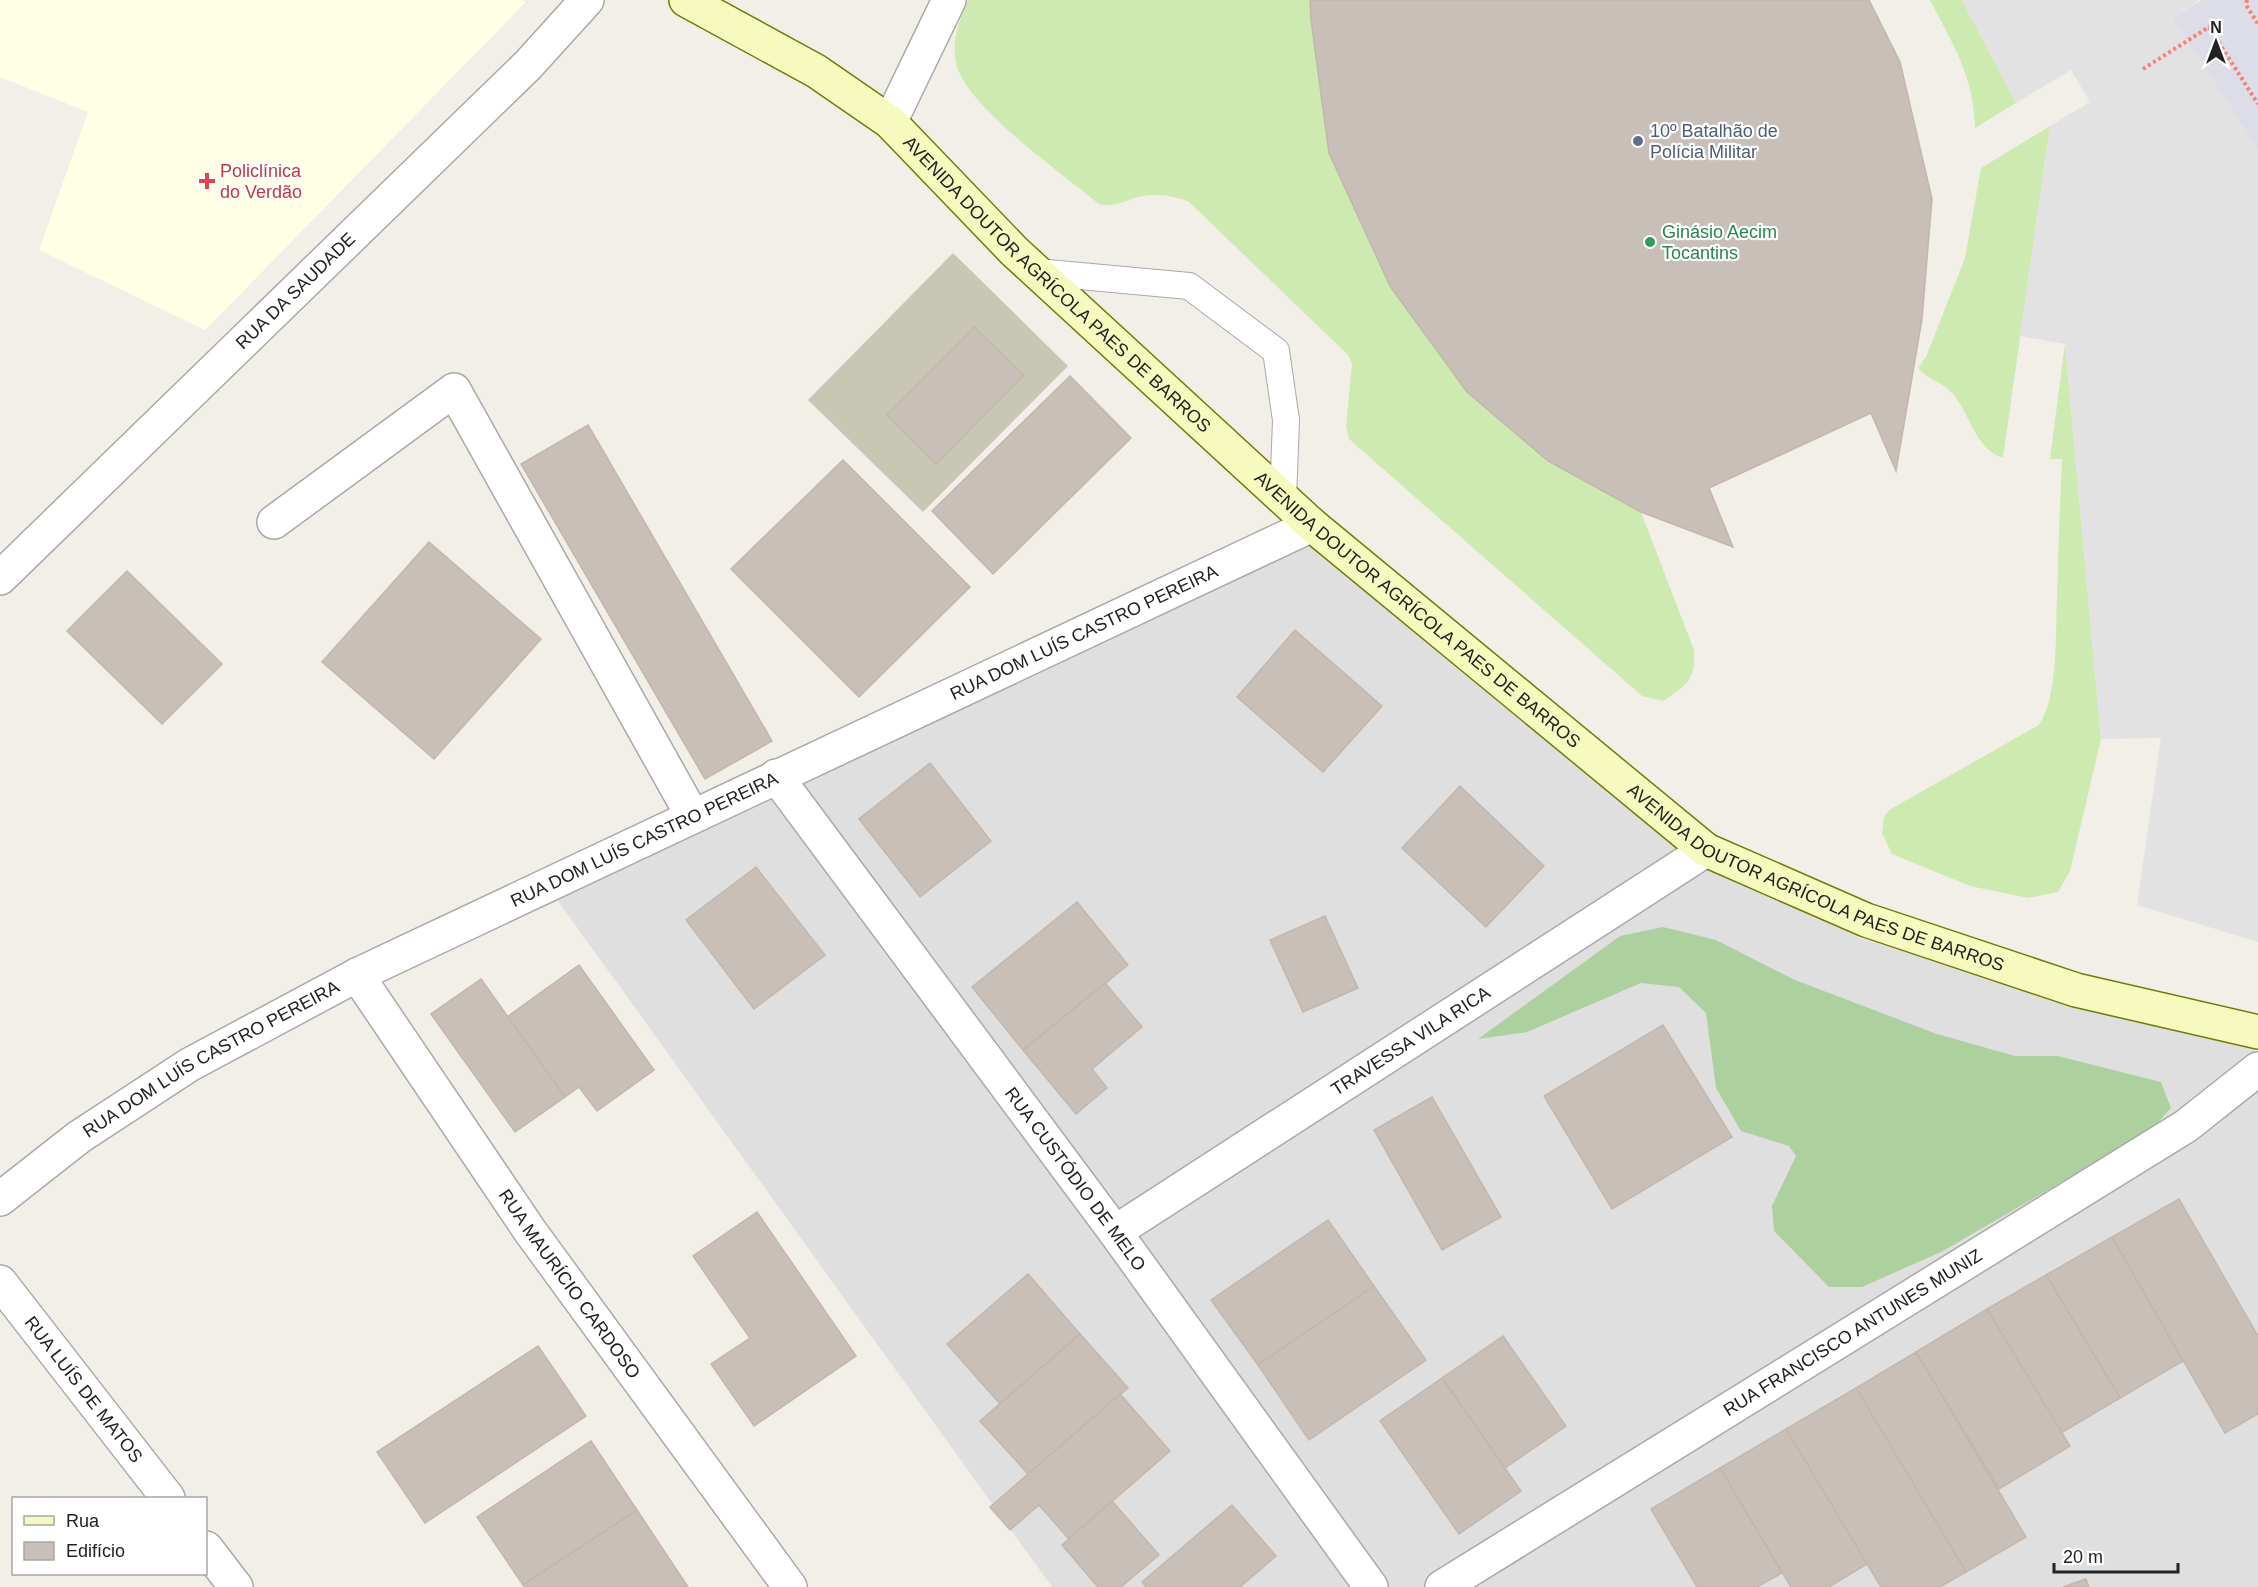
<svg xmlns="http://www.w3.org/2000/svg" width="2258" height="1587" font-family="Helvetica,sans-serif">
  <style>
    .residential { fill: #e0dfdf }
    .education { fill: #ffffe5 }
    .construction { fill: #c7c7b4 }
    .grass { fill: #cdebb0 }
    .forest { fill: #add19e }
    .parking { fill: #e2e2e2 }
    .plaza { fill: #dddde8 }
    .building { fill: #c7bfb8; stroke: #c4b6ab; stroke-width: 1.5 }
    .lines { fill: none; stroke-linecap: round; stroke-linejoin: round }
    .lane-casing { stroke: #a9a9a9; stroke-width: 28 }
    .street-casing { stroke: #a9a9a9; stroke-width: 36 }
    .secondary-casing { stroke: #707d05; stroke-width: 36 }
    .path { stroke: #fa8072; stroke-width: 4; stroke-dasharray: 3 3; stroke-linecap: butt }
    .lane { stroke: #fff; stroke-width: 26 }
    .street { stroke: #fff; stroke-width: 33 }
    .secondary { stroke: #f7fabf; stroke-width: 33 }
    .service-dot { fill: #5c6f8a; stroke: #fff; stroke-width: 2 }
    .health-dot { fill: #e0444e; stroke: #fff; stroke-width: 2 }
    .leisure-dot { fill: #2e9e5b; stroke: #fff; stroke-width: 2 }
    .labels { text-anchor: middle; stroke-width: 4.5; stroke-linejoin: round; paint-order: stroke }
    .service-label { font-size: 18px; fill: #4e5e75; stroke: #fff; text-anchor: start }
    .health-label { font-size: 18px; fill: #be3a42; stroke: #fff; text-anchor: start }
    .leisure-label { font-size: 18px; fill: #27864d; stroke: #fff; text-anchor: start }
    .street-label { font-size: 18px; fill: #222; stroke: #fff }
  </style>
  <rect width="100%" height="100%" fill="#f2efe9"/>
  <path class="residential" d="M1310,530L1698,859L1860,938L2067,1002L2258,1051V1587H1052L553,894Z"/>
  <path class="education" d="M0,0H521L526,2L205,330L39,250L88,112L0,77Z"/>
  <path class="construction" d="M953,253L1068,366L923,512L808,400Z"/>
  <g class="grass">
    <path d="M968,0H1310L1311,20L1329,153L1390,286L1548,461L1641,512L1694,650C1696,680 1687,685 1663,701L1642,696L1349,439L1346,427L1352,364L1348,355L1189,202C1172,195 1150,192 1132,199C1119,203 1113,207 1099,204C1063,174 965,106 956,63C951,41 960,19 968,0Z"/>
    <path d="M1930,0H1962L2016,103L1975,128C1974,76 1953,45 1930,0Z"/>
    <path d="M2050,126L2003,458C1973,447 1971,414 1952,393C1942,381 1928,381 1918,368L1926,357L1965,258L1981,168Z"/>
    <path d="M2065,344L2101,739L2070,871L2058,892L2028,898L1970,886L1892,854L1882,833L1884,817L1889,810L2039,725C2059,693 2055,636 2057,598C2058,552 2060,506 2062,459H2050Z"/>
  </g>
  <path class="forest" d="M1663,927L1716,940L1795,980L1937,1034L2015,1056H2058L2161,1082L2171,1108L2150,1131L1941,1252L1862,1287H1829L1774,1231L1772,1206L1796,1156L1789,1146L1741,1131L1716,1088L1706,1013L1679,987L1641,983L1527,1032L1478,1039L1620,936Z"/>
  <path class="parking" d="M1962,0H2200L2172,19L2258,149V942L2137,905L2161,738L2101,739L2065,344L2020,336L2050,126L2090,102L2071,70L2016,103Z"/>
  <path class="plaza" d="M2202,0H2258V149L2172,19Z"/>
  <g class="building">
    <path d="M1310,0H1869L1900,62L1932,199L1922,319L1896,471L1871,413L1709,488L1733,547L1641,512L1548,461L1467,392L1390,286L1329,153L1311,20Z"/>
    <path d="M974,327L1024,375L936,464L887,415Z"/>
    <path d="M1070,376L1131,438L993,574L932,511Z"/>
    <path d="M588,425L772,741L705,779L521,464Z"/>
    <path d="M843,460L970,587L859,697L731,569Z"/>
    <path d="M429,542L541,639L434,759L322,662Z"/>
    <path d="M127,571L222,664L162,724L67,631Z"/>
    <path d="M1295,630L1382,706L1323,772L1237,697Z"/>
    <path d="M930,763L991,841L920,897L859,819Z"/>
    <path d="M1460,786L1544,866L1486,927L1402,848Z"/>
    <path d="M756,867L825,955L754,1009L686,920Z"/>
    <path d="M1077,902L1128,965L1023,1050L972,987Z"/>
    <path d="M1325,916L1358,988L1303,1012L1270,940Z"/>
    <path d="M579,965L654,1070L597,1111L579,1087L565,1097L507,1017Z"/>
    <path d="M481,979L565,1097L515,1132L431,1014Z"/>
    <path d="M1105,983L1142,1027L1092,1069L1107,1088L1076,1114L1023,1050Z"/>
    <path d="M1663,1025L1732,1137L1612,1209L1544,1096Z"/>
    <path d="M1432,1097L1501,1217L1442,1250L1374,1130Z"/>
    <path d="M2179,1199L2258,1336V1414L2225,1433L2112,1237Z"/>
    <path d="M757,1212L856,1356L754,1426L711,1364L750,1338L693,1256Z"/>
    <path d="M1328,1220L1374,1286L1258,1365L1211,1300Z"/>
    <path d="M2112,1237L2183,1361L2120,1398L2046,1275Z"/>
    <path d="M1028,1274L1080,1334L1000,1404L947,1344Z"/>
    <path d="M2046,1275L2120,1398L2061,1433L1987,1309Z"/>
    <path d="M1374,1286L1426,1360L1309,1440L1258,1365Z"/>
    <path d="M1987,1309L2070,1446L1999,1489L1916,1352Z"/>
    <path d="M1080,1334L1128,1388L1028,1474L980,1421Z"/>
    <path d="M1503,1336L1566,1426L1505,1468L1442,1378Z"/>
    <path d="M538,1346L586,1416L425,1523L377,1452Z"/>
    <path d="M1916,1352L2026,1537L1966,1572L1856,1388Z"/>
    <path d="M1442,1378L1521,1491L1459,1534L1380,1421Z"/>
    <path d="M1856,1388L1966,1572L1940,1587H1881L1786,1429Z"/>
    <path d="M1120,1394L1170,1451L1069,1539L1039,1505L1010,1530L990,1507Z"/>
    <path d="M1786,1429L1867,1564L1829,1587H1791L1720,1468Z"/>
    <path d="M591,1441L637,1510L523,1585L477,1517Z"/>
    <path d="M1720,1468L1782,1573L1757,1587H1697L1651,1509Z"/>
    <path d="M1112,1501L1159,1555L1121,1587H1098L1062,1545Z"/>
    <path d="M1232,1505L1276,1556L1240,1587H1146L1142,1582Z"/>
    <path d="M637,1510L688,1587H525L523,1585Z"/>
    <path d="M2086,1579L2089,1587H2063Z"/>
  </g>
  <g class="lines">
    <g class="lane-casing">
      <path id="lane" d="M1037,272L1189,286L1276,351L1286,420L1283,499"/>
    </g>
    <g class="street-casing">
      <g id="street">
        <path d="M890,122L949,0"/>
        <path d="M274,522L454,390L692,815"/>
        <path id="s1" d="M0,578L528,65L587,0"/>
        <path id="s2" d="M776,776L1115,1232L1371,1587"/>
        <path id="s3" d="M357,975L530,1231L790,1587"/>
        <path id="s4" d="M0,1199L79,1137L189,1065L357,975L1312,525"/>
        <path id="s5" d="M1115,1232L1706,850"/>
        <path id="s6" d="M0,1282L168,1498"/>
        <path d="M206,1548L236,1587"/>
        <path id="s7" d="M1442,1587L2186,1126L2258,1069"/>
      </g>
    </g>
    <g class="secondary-casing">
      <g id="secondary">
        <path id="s8" d="M686,0L816,71L890,122L1014,251L1312,525L1706,850L1866,920L2076,990L2258,1032"/>
      </g>
    </g>
    <g class="path">
      <path d="M2247,0L2246,5L2258,24"/>
      <path d="M2143,69L2209,27L2258,104"/>
    </g>
    <use href="#lane" class="lane"/>
    <use href="#street" class="street"/>
    <use href="#secondary" class="secondary"/>
  </g>
  <circle class="service-dot" cx="1638" cy="141" r="6"/>
  <path class="health-dot" d="M204 172h6v6h6v6h-6v6h-6v-6h-6v-6h6z"/>
  <circle class="leisure-dot" cx="1650" cy="242" r="6"/>
  <g class="labels">
    <g class="service-label">
      <text x="1650" y="137">10º Batalhão de<tspan x="1650" dy="21">Polícia Militar</tspan></text>
    </g>
    <g class="health-label">
      <text x="220" y="177">Policlínica<tspan x="220" dy="21">do Verdão</tspan></text>
    </g>
    <g class="leisure-label">
      <text x="1662" y="238">Ginásio Aecim<tspan x="1662" dy="21">Tocantins</tspan></text>
    </g>
    <g class="street-label">
      <text dy="6" stroke="none"><textPath href="#s8" startOffset="471">AVENIDA DOUTOR AGRÍCOLA PAES DE BARROS</textPath></text>
      <text dy="6" stroke="none"><textPath href="#s1" startOffset="412">RUA DA SAUDADE</textPath></text>
      <text dy="6" stroke="none"><textPath href="#s8" startOffset="957">AVENIDA DOUTOR AGRÍCOLA PAES DE BARROS</textPath></text>
      <text dy="6" stroke="none"><textPath href="#s4" startOffset="1226">RUA DOM LUÍS CASTRO PEREIRA</textPath></text>
      <text dy="6" stroke="none"><textPath href="#s4" startOffset="740">RUA DOM LUÍS CASTRO PEREIRA</textPath></text>
      <text dy="6" stroke="none"><textPath href="#s8" startOffset="1443">AVENIDA DOUTOR AGRÍCOLA PAES DE BARROS</textPath></text>
      <text dy="6" stroke="none"><textPath href="#s5" startOffset="352">TRAVESSA VILA RICA</textPath></text>
      <text dy="6" stroke="none"><textPath href="#s4" startOffset="254">RUA DOM LUÍS CASTRO PEREIRA</textPath></text>
      <text dy="6" stroke="none"><textPath href="#s2" startOffset="502">RUA CUSTÓDIO DE MELO</textPath></text>
      <text dy="6" stroke="none"><textPath href="#s3" startOffset="375">RUA MAURÍCIO CARDOSO</textPath></text>
      <text dy="6" stroke="none"><textPath href="#s7" startOffset="483">RUA FRANCISCO ANTUNES MUNIZ</textPath></text>
      <text dy="6" stroke="none"><textPath href="#s6" startOffset="136">RUA LUÍS DE MATOS</textPath></text>
    </g>
  </g>
  <rect x="12" y="1497" width="195" height="78" fill="#ffffff" stroke="#a7a7a7" stroke-width="1.5"/>
  <rect x="24" y="1516" width="30" height="9" fill="#f7fabf" stroke="#a7a7a7" stroke-width="1.5"/>
  <text x="66" y="1527" font-size="18" fill="#222222">Rua</text>
  <rect x="24" y="1542" width="30" height="18" fill="#c7bfb8" stroke="#a7a7a7" stroke-width="1.5"/>
  <text x="66" y="1557" font-size="18" fill="#222222">Edifício</text>
  <g transform="translate(2216 42)" stroke="#ffffff" stroke-width="4.5" paint-order="stroke">
  <path d="M0-4.5L10 22L0 15L-10 22Z" fill="#222222"/>
  <text y="-9" font-size="16" font-weight="bold" text-anchor="middle" fill="#222222">N</text>
  </g>
  <path d="M2054 1563v9h124v-9" fill="none" stroke="#222222" stroke-width="3"/>
  <text x="2063" y="1563" font-size="18" fill="#222222" stroke="#ffffff" stroke-width="4.5" paint-order="stroke">20 m</text>
</svg>
